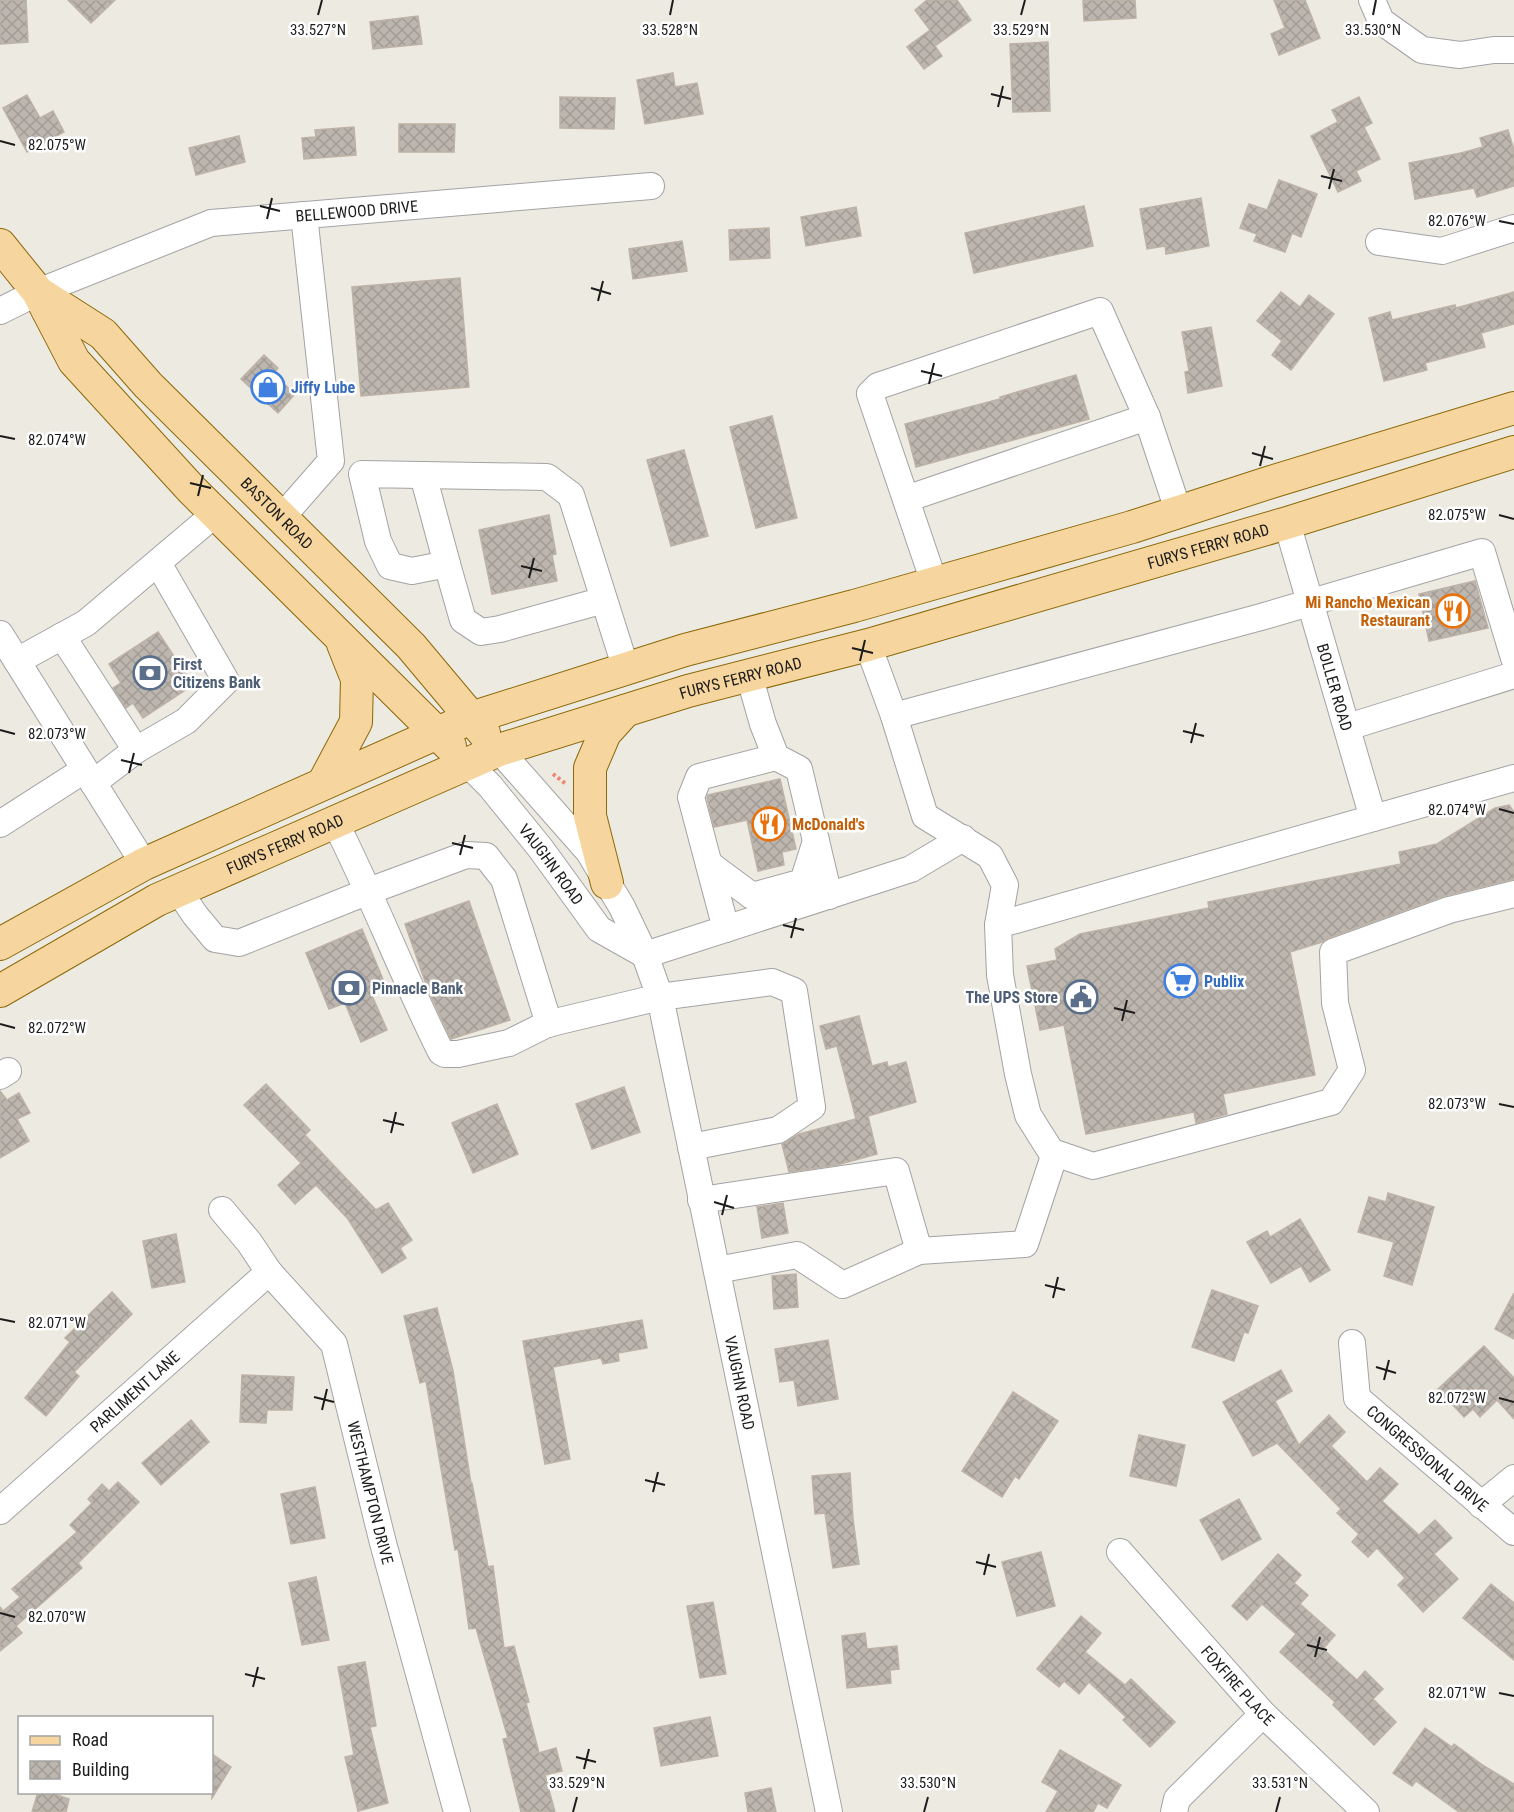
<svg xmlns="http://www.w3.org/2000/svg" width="1514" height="1812" font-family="'Roboto Condensed',sans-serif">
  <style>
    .building { fill: url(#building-cross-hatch); stroke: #bdb2a5; stroke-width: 1.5 }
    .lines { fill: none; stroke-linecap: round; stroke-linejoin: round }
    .minor-casing { stroke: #a3a3a3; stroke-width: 28 }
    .major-casing { stroke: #8b6909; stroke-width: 34 }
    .path { stroke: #f1856f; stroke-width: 4; stroke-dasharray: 3 3; stroke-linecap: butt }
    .minor { stroke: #fff; stroke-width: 26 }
    .major { stroke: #f6d69e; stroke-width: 32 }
    .ticks { fill: none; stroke: #1c1c1c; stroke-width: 2 }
    .labels { text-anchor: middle; stroke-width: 5; stroke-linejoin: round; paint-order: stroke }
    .street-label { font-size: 16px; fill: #1c1c1c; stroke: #fff }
    .shop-label { font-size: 16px; font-weight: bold; fill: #366cbe; stroke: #fff; text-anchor: start }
    .food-label { font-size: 16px; font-weight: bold; fill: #c56008; stroke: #fff; text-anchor: end }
    .service-label { font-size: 16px; font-weight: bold; fill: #4e5e75; stroke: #fff; text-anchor: start }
    .ticks-label { font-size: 15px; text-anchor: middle; fill: #1c1c1c; stroke: #fff; stroke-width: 5; stroke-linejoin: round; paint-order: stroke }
  </style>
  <defs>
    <pattern id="building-cross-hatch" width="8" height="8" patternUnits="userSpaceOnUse" patternTransform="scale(1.5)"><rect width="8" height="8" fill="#bdb6af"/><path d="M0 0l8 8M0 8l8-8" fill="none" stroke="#a29c96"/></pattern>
  </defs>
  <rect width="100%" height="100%" fill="#edeae2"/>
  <g class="building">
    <path d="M0,0H26L28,42L0,44Z"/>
    <path d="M68,0H115L91,23Z"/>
    <path d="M927,0H957L971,20L935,46L942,56L924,69L907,47L930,30L915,10Z"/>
    <path d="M1083,0H1135L1136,18L1084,21Z"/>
    <path d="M1274,0H1305L1320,38L1279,55L1271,34L1285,28Z"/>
    <path d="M418,16L422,44L373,49L370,22Z"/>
    <path d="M1048,42L1050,111L1013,112L1010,44Z"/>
    <path d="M673,73L675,87L697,83L703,114L645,124L637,80Z"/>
    <path d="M27,95L40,118L53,111L64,132L27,152L3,108Z"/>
    <path d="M560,97L615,98L614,129L560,128Z"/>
    <path d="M1359,97L1372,123L1364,127L1380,159L1356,171L1361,181L1338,192L1311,136L1338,122L1332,110Z"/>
    <path d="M399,124H455L454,152H399Z"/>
    <path d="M354,127L356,155L304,159L302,138L316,137L315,130Z"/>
    <path d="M1508,130L1514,150V186L1477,197L1474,188L1415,199L1409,163L1461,153L1483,147L1480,138Z"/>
    <path d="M239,136L245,162L196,175L189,148Z"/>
    <path d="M1279,180L1317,194L1301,237L1292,233L1285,252L1254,241L1257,234L1240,228L1249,204L1267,210Z"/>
    <path d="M1201,198L1209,246L1166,254L1165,246L1147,249L1140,209Z"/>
    <path d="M1084,206L1093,246L974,273L965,233Z"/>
    <path d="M856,207L861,236L806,246L801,217Z"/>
    <path d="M769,228L770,258L730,260L729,230Z"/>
    <path d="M682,241L687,271L633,279L629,249Z"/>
    <path d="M460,278L469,387L361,396L352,287Z"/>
    <path d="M1281,292L1300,307L1309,295L1334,314L1291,370L1272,355L1282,341L1257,321Z"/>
    <path d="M1514,292V324L1481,333L1485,347L1425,363L1427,370L1384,381L1369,318L1390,312L1392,320L1455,305L1456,308Z"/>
    <path d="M1211,327L1222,386L1188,393L1185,372L1189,371L1182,332Z"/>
    <path d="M264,355L278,368L273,374L295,394L278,413L241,379Z"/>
    <path d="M1076,375L1089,419L916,467L905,424L1000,399V397Z"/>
    <path d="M772,416L797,518L756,528L730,427Z"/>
    <path d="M684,450L708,536L671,546L647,460Z"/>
    <path d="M549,515L556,554L552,555L557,581L492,594L479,530Z"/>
    <path d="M1475,581L1488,628L1429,641L1419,594Z"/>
    <path d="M158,632L193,685L143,718L133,703L126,708L113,688L121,683L109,664Z"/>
    <path d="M780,779L796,849L782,852L784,865L758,871L747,820L714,827L707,798L708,795Z"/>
    <path d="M1509,805L1514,812V879L1444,896L1328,938L1322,942L1290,952L1315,1075L1223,1094L1227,1114L1196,1123L1194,1112L1086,1134L1064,1025L1040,1030L1027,966L1057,960L1055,949L1080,934L1209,908L1208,902L1401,864L1399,852L1437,844L1495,808Z"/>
    <path d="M469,901L510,1020L451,1039L428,990L405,924Z"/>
    <path d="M362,929L385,984L370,991L387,1030L361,1042L345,1003L329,1009L306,953Z"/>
    <path d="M859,1016L872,1066L887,1062L888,1067L906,1062L916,1102L868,1116L877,1154L837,1165L789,1172L782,1144L799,1134L856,1119L837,1046L826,1049L820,1026Z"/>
    <path d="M266,1084L310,1130L305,1135L376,1210L388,1203L412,1240L400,1248L406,1258L382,1273L348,1219L316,1185L295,1204L278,1185L301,1163L244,1105Z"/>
    <path d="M624,1087L640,1132L592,1149L576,1104Z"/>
    <path d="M0,1091L7,1100L19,1093L30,1113L17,1119L29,1141L0,1158Z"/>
    <path d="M497,1104L518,1154L473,1173L452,1123Z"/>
    <path d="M1388,1193L1434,1207L1412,1285L1384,1276L1394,1242L1358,1232L1369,1197L1386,1202Z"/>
    <path d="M783,1203L788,1233L762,1238L757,1207Z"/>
    <path d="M1300,1219L1330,1270L1310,1282L1301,1266L1271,1283L1247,1242L1267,1231L1270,1237Z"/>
    <path d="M176,1234L185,1282L152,1288L143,1241Z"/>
    <path d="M796,1274L798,1307L774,1309L772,1276Z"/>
    <path d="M1212,1290L1258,1306L1248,1333L1244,1332L1234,1361L1192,1347Z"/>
    <path d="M112,1292L132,1314L74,1372L79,1376L46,1416L25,1398L70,1342L65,1338Z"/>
    <path d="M1514,1293V1339L1495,1329Z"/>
    <path d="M437,1308L453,1371L471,1483H472L488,1567L493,1566L504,1648L514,1646L529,1702L526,1703L539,1753L556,1748L562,1771L545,1775L555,1812H521L503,1739L508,1738L476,1628L469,1629L458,1549L455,1550L426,1381L420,1383L404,1316Z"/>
    <path d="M642,1320L647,1348L618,1353L619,1361L603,1364L601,1358L553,1367L570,1459L545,1464L523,1341Z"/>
    <path d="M828,1340L838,1399L798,1406L794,1380L780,1382L775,1349Z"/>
    <path d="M1484,1346L1514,1378V1419L1497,1400L1480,1417L1473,1409L1464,1417L1438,1389Z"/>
    <path d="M1281,1370L1292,1391L1275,1401L1299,1445L1329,1415L1345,1432L1331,1446L1367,1482L1380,1468L1398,1484L1382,1501L1419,1535L1435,1520L1452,1538L1434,1554L1458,1579L1423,1612L1398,1585L1405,1578L1377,1548L1368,1557L1352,1542L1359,1534L1337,1513L1341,1509L1277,1443L1253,1456L1223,1402Z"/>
    <path d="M242,1375L294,1377L292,1410H267L266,1423L240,1422Z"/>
    <path d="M1013,1392L1058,1421L1019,1479L1015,1476L1002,1497L962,1471Z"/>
    <path d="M191,1420L209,1442L161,1485L142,1463Z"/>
    <path d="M1139,1435L1185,1445L1176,1486L1130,1476Z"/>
    <path d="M850,1473L853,1519L859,1564L833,1568L825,1513L815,1514L812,1476Z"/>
    <path d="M118,1482L139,1502L78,1563L82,1568L16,1626L22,1633L0,1651V1607L3,1611L20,1597L12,1589L77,1532L70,1525L92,1503L88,1499L102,1484L109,1491Z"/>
    <path d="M315,1487L325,1538L291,1544L281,1494Z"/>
    <path d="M1239,1499L1261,1539L1222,1560L1200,1520Z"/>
    <path d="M1041,1552L1055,1606L1017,1616L1002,1562Z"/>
    <path d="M1278,1554L1301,1575L1294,1583L1308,1595L1300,1604L1335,1635L1323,1649L1357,1680L1365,1671L1383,1689L1373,1699L1396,1722L1374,1745L1333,1705L1335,1702L1280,1652L1296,1634L1262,1604L1247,1620L1232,1606Z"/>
    <path d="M316,1577L329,1640L302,1645L289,1583Z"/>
    <path d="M1491,1584L1514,1603V1660L1463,1618Z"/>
    <path d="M713,1602L726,1674L700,1678L687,1606Z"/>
    <path d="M1081,1616L1101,1633L1085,1652L1125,1685L1131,1679L1175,1722L1150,1747L1123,1720L1126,1717L1089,1682L1079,1694L1064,1681L1059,1687L1037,1669Z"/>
    <path d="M865,1633L867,1649L897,1646L899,1669L890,1670L891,1683L847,1688L842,1636Z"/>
    <path d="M365,1662L376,1726L370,1727L388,1803L358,1811L345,1757L354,1755L338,1667Z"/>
    <path d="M710,1717L718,1756L661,1766L654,1728Z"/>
    <path d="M1425,1728L1452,1747L1454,1744L1484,1766L1514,1784V1812H1459L1416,1781L1412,1786L1393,1773Z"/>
    <path d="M1060,1750L1121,1785L1107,1808L1098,1803L1093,1812H1046L1058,1791L1042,1782Z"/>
    <path d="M212,1754L231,1767L212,1798Z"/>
    <path d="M771,1788L776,1812H748L745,1793Z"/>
    <path d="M38,1792H48L69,1799L66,1812H32Z"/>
  </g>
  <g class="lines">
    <g class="minor-casing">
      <g id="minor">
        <path d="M1372,0L1381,21L1422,50L1460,55L1494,50H1514"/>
        <path d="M1379,242L1442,251L1514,228"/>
        <path id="s1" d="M0,311L38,292L211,223L651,186"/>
        <path d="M423,475L447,564"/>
        <path d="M906,499L1147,417"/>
        <path d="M282,517L331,461L304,215"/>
        <path id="s2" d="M1287,523L1373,818"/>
        <path d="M934,582L870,394L878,386L1100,311L1147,417L1179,513"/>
        <path d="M604,600L500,629L481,632L463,620L447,564L412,571L390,566L378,541L362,474L547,477L571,495L626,669"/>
        <path d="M0,634L144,864"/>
        <path d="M62,636L136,750"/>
        <path d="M868,645L894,716L925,816L990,856L1005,885L998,925L1000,975L1018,1074L1028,1115L1050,1150L1055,1153L1093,1166L1331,1102L1352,1070L1335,1003L1333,952L1449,910L1514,894"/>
        <path d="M17,661L86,623L216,513"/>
        <path d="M749,675L763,724L776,757L799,769L829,896"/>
        <path d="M894,716L1261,617L1482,552L1514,658"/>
        <path d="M1348,727L1514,675"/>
        <path id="s3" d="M499,750L589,852L622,907L645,955L660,997L829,1812"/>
        <path id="s4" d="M467,763L490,786L541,849L599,929L645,955"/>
        <path d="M93,783L136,750L186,721L226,681L158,563"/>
        <path d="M335,822C373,897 403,976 441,1052L445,1054H458L509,1043L547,1024L660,997L772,982L794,991L812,1107L778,1130L691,1147"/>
        <path d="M0,824L84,770"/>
        <path d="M709,864L752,896L803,882L816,841"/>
        <path d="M179,891L195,915L215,939L239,943L369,891L466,855L486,856L504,879L549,1024"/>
        <path d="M998,925L1514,778"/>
        <path d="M726,929L691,797L699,777L776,757"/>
        <path d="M645,955L911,869L963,838"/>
        <path d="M0,1076L8,1071"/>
        <path d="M701,1200L896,1171L919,1251L1025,1244L1055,1153"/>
        <path id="s5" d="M222,1210L249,1242L269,1272L334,1344L383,1543L457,1812"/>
        <path d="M717,1270L797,1255L843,1285L919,1251"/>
        <path id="s6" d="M1352,1343L1357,1398L1514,1532"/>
        <path d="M1481,1505L1514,1478"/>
        <path id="s7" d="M0,1511L269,1272"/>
        <path id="s8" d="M1120,1552L1263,1714L1366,1812"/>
        <path d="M1174,1812L1177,1799L1263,1714"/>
      </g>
    </g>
    <g class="major-casing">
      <g id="major">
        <path d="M0,245L38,292L74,361L192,490L450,746"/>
        <path id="s9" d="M39,293L103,334L148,385L411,646L484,733"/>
        <path d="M324,782L356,722L357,679L343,644"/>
        <path d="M607,883L590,816V768L605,733L625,711"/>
        <path d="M0,944L144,864L471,718L685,650L854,606L1132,527L1271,482L1514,408"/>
        <path id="s10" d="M0,991L157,900L499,750L688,691L868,645L1287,523L1514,452"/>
      </g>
    </g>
    <path class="path" d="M553,774L566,784"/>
    <use href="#minor" class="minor"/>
    <use href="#major" class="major"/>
  </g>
  <path class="ticks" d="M318,15L322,0M670,15L673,0M1021,15L1025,0M1373,15L1376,0M991,94L1011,99M998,107L1003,86M0,141L15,145M1321,176L1342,181M1329,189L1334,169M260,206L280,211M267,219L272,198M1499,221L1514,224M591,288L611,294M598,301L603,281M921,371L942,376M929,384L934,363M0,436L15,439M1252,453L1273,459M1260,466L1265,446M190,483L211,488M198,496L203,475M1499,515L1514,519M521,566L542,571M529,578L534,558M852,648L873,653M860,661L865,640M0,730L15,734M1183,731L1204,736M1191,743L1196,723M121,760L142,765M129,773L134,753M1499,809L1514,813M452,843L473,848M460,855L465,835M783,925L804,930M791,938L796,918M1114,1008L1135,1013M1122,1021L1127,1000M0,1024L15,1028M1499,1104L1514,1107M383,1120L404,1125M391,1133L396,1112M714,1202L734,1208M722,1215L727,1195M1045,1285L1065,1290M1053,1298L1058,1277M0,1319L15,1322M1376,1367L1396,1373M1384,1380L1389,1360M314,1397L334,1402M1499,1398L1514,1402M322,1410L327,1389M645,1480L665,1485M653,1492L658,1472M976,1562L996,1567M984,1575L989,1554M0,1613L15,1617M1307,1645L1327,1650M1315,1657L1320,1637M245,1674L265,1679M253,1687L258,1667M1499,1693L1514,1696M576,1757L596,1762M584,1769L589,1749M573,1812L577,1797M924,1812L928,1797M1276,1812L1280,1797"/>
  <defs>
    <g id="shop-ring" transform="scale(1.725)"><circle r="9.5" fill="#fff" stroke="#3f7fe0" stroke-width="1.5"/><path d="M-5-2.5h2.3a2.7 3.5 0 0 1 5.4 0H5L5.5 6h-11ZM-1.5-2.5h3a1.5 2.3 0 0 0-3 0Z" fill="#3f7fe0"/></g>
    <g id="restaurant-ring" transform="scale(1.725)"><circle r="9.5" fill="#fff" stroke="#e8710a" stroke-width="1.5"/><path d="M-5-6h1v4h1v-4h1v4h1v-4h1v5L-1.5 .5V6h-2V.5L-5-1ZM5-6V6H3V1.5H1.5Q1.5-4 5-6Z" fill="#e8710a"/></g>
    <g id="bank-ring" transform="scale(1.725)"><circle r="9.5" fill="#fff" stroke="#5c6f8a" stroke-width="1.5"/><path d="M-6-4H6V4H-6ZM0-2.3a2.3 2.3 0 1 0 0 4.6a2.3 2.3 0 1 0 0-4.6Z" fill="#5c6f8a"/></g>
    <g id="supermarket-ring" transform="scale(1.725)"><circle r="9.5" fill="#fff" stroke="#3f7fe0" stroke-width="1.5"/><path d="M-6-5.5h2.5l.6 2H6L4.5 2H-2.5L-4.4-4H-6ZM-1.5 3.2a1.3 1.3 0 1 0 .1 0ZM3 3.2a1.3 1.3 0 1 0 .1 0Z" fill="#3f7fe0"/></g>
    <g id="civic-ring" transform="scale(1.725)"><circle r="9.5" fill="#fff" stroke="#5c6f8a" stroke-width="1.5"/><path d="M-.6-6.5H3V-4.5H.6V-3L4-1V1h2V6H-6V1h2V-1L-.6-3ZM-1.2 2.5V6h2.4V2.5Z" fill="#5c6f8a"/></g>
  </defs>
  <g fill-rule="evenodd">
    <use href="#shop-ring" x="268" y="387"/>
    <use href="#restaurant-ring" x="1453" y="611"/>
    <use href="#bank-ring" x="150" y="673"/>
    <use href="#restaurant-ring" x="769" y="824"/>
    <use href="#supermarket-ring" x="1181" y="981"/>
    <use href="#bank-ring" x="349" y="988"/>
    <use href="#civic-ring" x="1081" y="997"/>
  </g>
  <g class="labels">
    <g class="street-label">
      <text dy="6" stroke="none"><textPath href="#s1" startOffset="375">BELLEWOOD DRIVE</textPath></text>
      <text dy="6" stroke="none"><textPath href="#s9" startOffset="326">BASTON ROAD</textPath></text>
      <text dy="6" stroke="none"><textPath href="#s10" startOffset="1293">FURYS FERRY ROAD</textPath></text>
      <text dy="6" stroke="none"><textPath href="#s10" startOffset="807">FURYS FERRY ROAD</textPath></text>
      <text dy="6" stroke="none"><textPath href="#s2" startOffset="171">BOLLER ROAD</textPath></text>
      <text dy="6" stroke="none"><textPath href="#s10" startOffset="321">FURYS FERRY ROAD</textPath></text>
      <text dy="6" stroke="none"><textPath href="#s4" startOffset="132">VAUGHN ROAD</textPath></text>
      <text dy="6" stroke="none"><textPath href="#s3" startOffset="692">VAUGHN ROAD</textPath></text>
      <text dy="6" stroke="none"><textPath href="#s7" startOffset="180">PARLIMENT LANE</textPath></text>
      <text dy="6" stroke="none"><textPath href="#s6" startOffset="148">CONGRESSIONAL DRIVE</textPath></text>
      <text dy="6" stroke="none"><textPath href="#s5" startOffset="328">WESTHAMPTON DRIVE</textPath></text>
      <text dy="6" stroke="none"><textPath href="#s8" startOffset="178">FOXFIRE PLACE</textPath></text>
    </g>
    <g class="shop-label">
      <text x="291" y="393">Jiffy Lube</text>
      <text x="1204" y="987">Publix</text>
    </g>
    <g class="food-label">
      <text x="1430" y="608">Mi Rancho Mexican<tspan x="1430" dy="18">Restaurant</tspan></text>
      <text x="792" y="830" text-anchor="start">McDonald's</text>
    </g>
    <g class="service-label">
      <text x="173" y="670">First<tspan x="173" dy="18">Citizens Bank</tspan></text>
      <text x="372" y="994">Pinnacle Bank</text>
      <text x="1058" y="1003" text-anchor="end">The UPS Store</text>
    </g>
  </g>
  <g class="ticks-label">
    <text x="318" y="35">33.527°N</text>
    <text x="670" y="35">33.528°N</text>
    <text x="1021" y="35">33.529°N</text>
    <text x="1373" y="35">33.530°N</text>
    <text x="57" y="150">82.075°W</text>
    <text x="1457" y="226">82.076°W</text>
    <text x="57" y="445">82.074°W</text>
    <text x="1457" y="520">82.075°W</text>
    <text x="57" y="739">82.073°W</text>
    <text x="1457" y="815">82.074°W</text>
    <text x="57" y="1033">82.072°W</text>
    <text x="1457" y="1109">82.073°W</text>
    <text x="57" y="1328">82.071°W</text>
    <text x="1457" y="1403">82.072°W</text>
    <text x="57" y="1622">82.070°W</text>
    <text x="1457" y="1698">82.071°W</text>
    <text x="577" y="1788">33.529°N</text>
    <text x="928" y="1788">33.530°N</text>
    <text x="1280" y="1788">33.531°N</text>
  </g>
  <rect x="18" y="1716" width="195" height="78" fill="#ffffff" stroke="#a4a4a4" stroke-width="1.5"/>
  <rect x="30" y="1736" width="30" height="9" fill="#f6d69e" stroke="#a4a4a4" stroke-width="1.5"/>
  <text x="72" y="1746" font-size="18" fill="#1c1c1c">Road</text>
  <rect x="30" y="1761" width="30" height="18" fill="url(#building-cross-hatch)" stroke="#a4a4a4" stroke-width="1.5"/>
  <text x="72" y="1776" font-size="18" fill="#1c1c1c">Building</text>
</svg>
